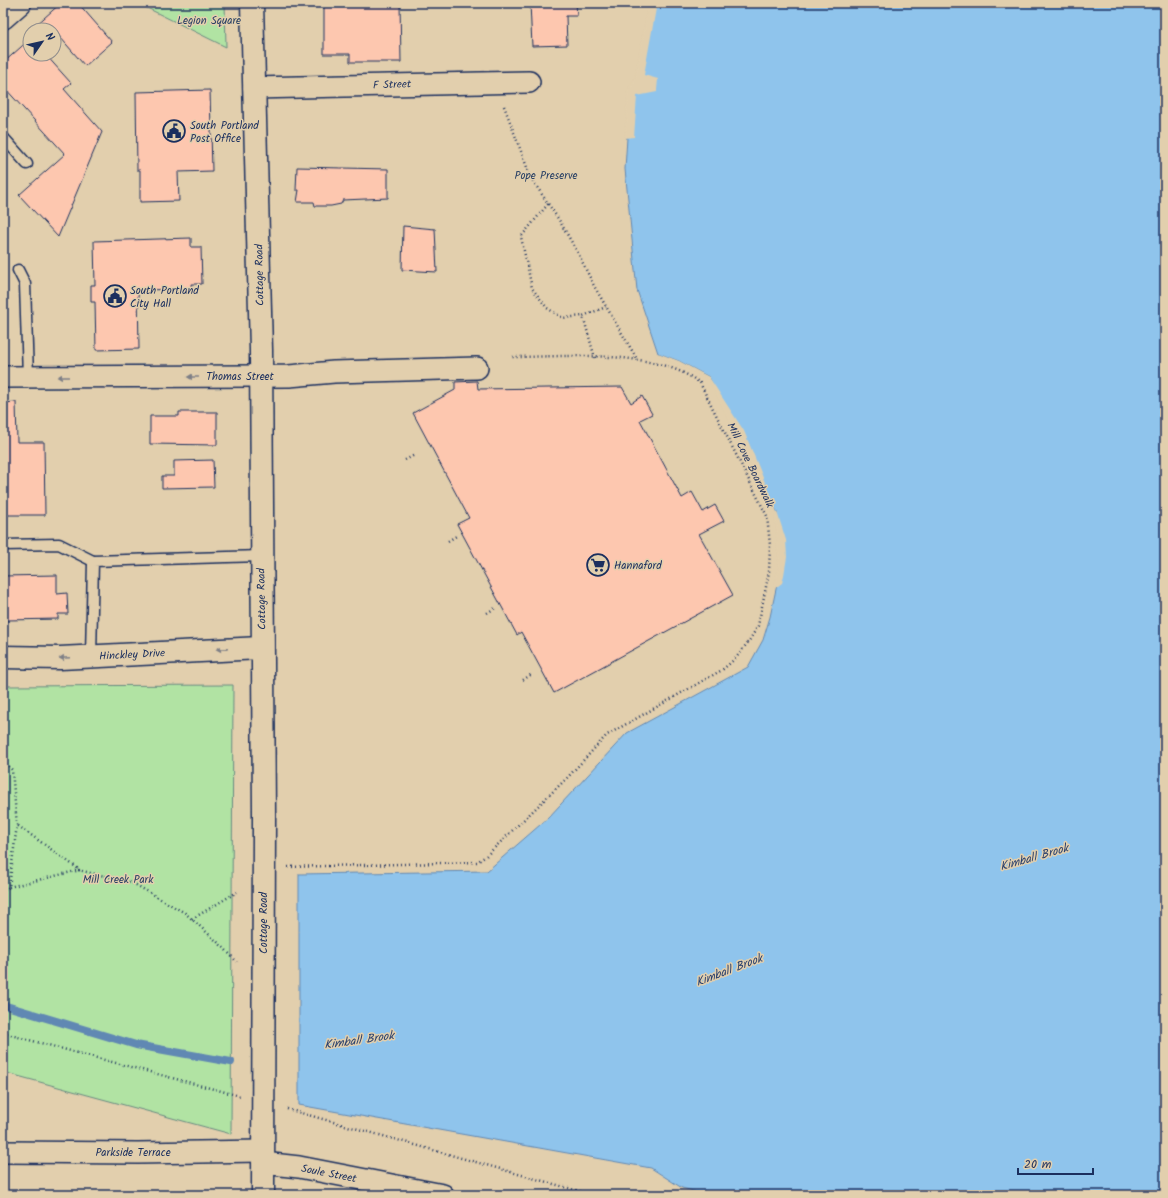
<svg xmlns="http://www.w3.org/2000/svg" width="1168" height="1198" font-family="Kalam,sans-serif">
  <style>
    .green { fill: #b1e3a3; stroke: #668980 }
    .water { fill: #8fc4ec; stroke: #6188b3 }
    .pier { fill: #e2cfad }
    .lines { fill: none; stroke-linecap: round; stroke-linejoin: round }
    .stream { stroke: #6188b3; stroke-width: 8 }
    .building { fill: #fdc7af; stroke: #1b2f5e }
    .lane-casing { stroke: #1b2f5e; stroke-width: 13 }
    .street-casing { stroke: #1b2f5e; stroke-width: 24 }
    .secondary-casing { stroke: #1b2f5e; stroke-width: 25 }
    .path { stroke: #1b2f5e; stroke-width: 2.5; stroke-dasharray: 1 3; stroke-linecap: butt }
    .lane { stroke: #e2cfad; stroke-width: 10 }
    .street { stroke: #e2cfad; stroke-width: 21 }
    .secondary { stroke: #e2cfad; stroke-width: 22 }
    .oneway { fill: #7e7f86 }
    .labels { text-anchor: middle; stroke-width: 3; stroke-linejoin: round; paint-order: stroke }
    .park-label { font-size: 11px; fill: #2a4165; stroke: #e2cfad }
    .street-label { font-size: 11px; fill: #1b2f5e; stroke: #e2cfad }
    .poi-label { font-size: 11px; fill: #1b2f5e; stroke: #e2cfad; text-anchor: start }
    .water-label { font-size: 12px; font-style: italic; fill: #273e6c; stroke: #e2cfad }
  </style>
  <rect width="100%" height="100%" fill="#e2cfad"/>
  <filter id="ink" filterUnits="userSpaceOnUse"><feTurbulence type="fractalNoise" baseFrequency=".025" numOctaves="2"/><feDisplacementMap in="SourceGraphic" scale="8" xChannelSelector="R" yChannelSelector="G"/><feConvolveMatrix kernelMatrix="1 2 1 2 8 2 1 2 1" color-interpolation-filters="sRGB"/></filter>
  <g filter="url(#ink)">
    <g class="green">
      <path d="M137,3H225L226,47Z"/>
      <path d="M233,685L231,1134L3,1072V686Z"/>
    </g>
    <path class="water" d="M651,3H1165V1195H709L682,1188L651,1168L299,1105V874L487,871L548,818L627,733L748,667L763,640L770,617L781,566L777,512L709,377L679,361L658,353L637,290L625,169L630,91L636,79Z"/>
    <g class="pier">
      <path d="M649,3H657L644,75L658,79L657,90V92L637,96L634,137L625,138L628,91L635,78Z"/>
      <path d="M658,353L679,361L709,377L744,431L777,512L786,540L787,557L784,575L782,583L774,589L779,566L775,512L708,378L660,356Z"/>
    </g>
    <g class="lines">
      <path class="stream" d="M3,1005L136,1045L231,1062"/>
    </g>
    <g class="building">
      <path d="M61,3H78L112,42L85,66L54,30H38L35,26Z"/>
      <path d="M350,3H400L401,62H350V54H324V5H350Z"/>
      <path d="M530,3H576L577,16H566L567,45L532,46Z"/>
      <path d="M30,39V54H45L71,83L64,89L102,132L58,237L19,195L65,154L3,86V63Z"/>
      <path d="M210,90L212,171L178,172L179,201L140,202V170H137L136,92Z"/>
      <path d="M297,167L388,169V198L343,200L341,204L331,206H315L314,202H297L299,190H296Z"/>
      <path d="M403,226L435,229L437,272L402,270Z"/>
      <path d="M191,238V247H201L202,284H191L192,289L138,290L139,349L96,350L95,302H91V285H95L94,241Z"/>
      <path d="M477,381L478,389L622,387L631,403L642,396L652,414L640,420L682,498L692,492L703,512L715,505L724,521L699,534L733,595L554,693L521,632L517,635L457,524L469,518L413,413L455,390V382Z"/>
      <path d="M16,402L17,442H44L45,515H3V403Z"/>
      <path d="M179,412H217V445L150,444V416H179Z"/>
      <path d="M213,460L214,487L162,488V476H174V461Z"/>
      <path d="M57,575V594L67,593L68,614H58V619L7,620V622H3V576Z"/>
    </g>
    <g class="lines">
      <g class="lane-casing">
        <g id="lane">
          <path d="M3,137L27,164"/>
          <path d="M18,270L25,284L28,377"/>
          <path d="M3,545L59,544L93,561"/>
          <path d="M91,657L93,561L261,556"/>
        </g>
      </g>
      <g class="street-casing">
        <g id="street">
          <path d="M254,88L529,82"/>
          <path d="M3,377L289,376L334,372L477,368"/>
          <path d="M3,1152L138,1153L263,1151"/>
          <path d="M263,1163L299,1167L443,1195"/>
        </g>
      </g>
      <g class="secondary-casing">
        <g id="secondary">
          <path d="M252,3L261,350L264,816L263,1195"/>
          <path d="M3,18L20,3"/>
          <path d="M3,657L60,658L261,648"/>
        </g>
      </g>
      <g class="path">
        <path d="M504,106L531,178L559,220L579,255L594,286L637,359"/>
        <path d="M548,204L521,237L532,288L547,308L563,318L583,316"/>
        <path d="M595,358L583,316L606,307"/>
        <path d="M405,460L415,455"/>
        <path d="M448,541L458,535"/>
        <path d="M487,613L497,607"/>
        <path d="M523,680L532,674"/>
        <path d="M3,760L12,770L17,825L9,887L3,891"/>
        <path d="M288,867L477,862L486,856L566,779L607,735L722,670L736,658L749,641L758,626L769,572L770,545L767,516L700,383C655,348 564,357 510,357"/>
        <path d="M78,870L131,882L185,913L223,947L237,962"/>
        <path d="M9,887L80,870L17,825"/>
        <path d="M192,919L237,892"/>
        <path d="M3,1033L240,1096"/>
        <path d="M287,1109L593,1195"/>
      </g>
      <use href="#lane" class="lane"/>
      <use href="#street" class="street"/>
      <use href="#secondary" class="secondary"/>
    </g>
    <defs><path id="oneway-solid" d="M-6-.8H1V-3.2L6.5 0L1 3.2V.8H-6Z"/></defs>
    <g class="oneway">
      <use href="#oneway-solid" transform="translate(63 377) rotate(-180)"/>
      <use href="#oneway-solid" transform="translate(193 377) rotate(-180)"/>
      <use href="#oneway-solid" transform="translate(222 649) rotate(177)"/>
      <use href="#oneway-solid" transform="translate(65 658) rotate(178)"/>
    </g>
  </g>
  <defs>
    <g id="civic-ring" transform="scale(1.15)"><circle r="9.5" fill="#e2cfad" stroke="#1b2f5e" stroke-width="1.5"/><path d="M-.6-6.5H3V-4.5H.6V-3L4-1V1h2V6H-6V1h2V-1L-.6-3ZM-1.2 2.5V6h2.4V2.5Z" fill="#1b2f5e"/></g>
    <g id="supermarket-ring" transform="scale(1.15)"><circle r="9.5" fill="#e2cfad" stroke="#1b2f5e" stroke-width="1.5"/><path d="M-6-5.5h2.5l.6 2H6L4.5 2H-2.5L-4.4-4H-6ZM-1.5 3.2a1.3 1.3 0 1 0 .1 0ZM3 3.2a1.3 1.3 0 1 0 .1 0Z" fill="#1b2f5e"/></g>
  </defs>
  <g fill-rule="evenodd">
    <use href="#civic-ring" x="174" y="131"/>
    <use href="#civic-ring" x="115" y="296"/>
    <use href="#supermarket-ring" x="598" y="565"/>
  </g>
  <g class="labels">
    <g class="park-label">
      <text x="209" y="24">Legion Square</text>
      <text x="546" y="179">Pope Preserve</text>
      <text x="118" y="883">Mill Creek Park</text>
    </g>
    <g class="street-label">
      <text transform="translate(392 84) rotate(-2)" y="4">F Street</text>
      <text transform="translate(259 275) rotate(-91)" y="4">Cottage Road</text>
      <text x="240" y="380">Thomas Street</text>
      <text transform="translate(751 465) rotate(64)" y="4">Mill Cove Boardwalk</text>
      <text transform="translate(261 599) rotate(-91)" y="4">Cottage Road</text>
      <text transform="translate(132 654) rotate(-3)" y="4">Hinckley Drive</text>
      <text transform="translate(263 923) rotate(-90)" y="4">Cottage Road</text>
      <text x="133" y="1156">Parkside Terrace</text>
      <text transform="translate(329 1173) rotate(11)" y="4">Soule Street</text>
    </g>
    <g class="poi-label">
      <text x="190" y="129">South Portland<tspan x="190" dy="13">Post Office</tspan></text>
      <text x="130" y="294">South Portland<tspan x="130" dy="13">City Hall</tspan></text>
      <text x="614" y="569">Hannaford</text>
    </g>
    <g class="water-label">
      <text transform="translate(1034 857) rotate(-16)" y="4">Kimball Brook</text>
      <text transform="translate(729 970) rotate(-21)" y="4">Kimball Brook</text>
      <text transform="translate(359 1040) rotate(-8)" y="4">Kimball Brook</text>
    </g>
  </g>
  <rect width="1168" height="1198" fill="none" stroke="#e2cfad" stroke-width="16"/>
  <rect x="8" y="8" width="1152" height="1182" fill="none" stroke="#1b2f5e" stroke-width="1.5" filter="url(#ink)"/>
  <g transform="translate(42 42) rotate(56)"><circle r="19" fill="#e2cfad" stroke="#928f8d"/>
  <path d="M0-3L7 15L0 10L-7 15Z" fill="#1b2f5e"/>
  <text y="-6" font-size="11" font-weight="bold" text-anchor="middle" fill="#1b2f5e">N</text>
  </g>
  <path d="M1018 1168v6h75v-6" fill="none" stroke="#1b2f5e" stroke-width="2"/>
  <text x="1024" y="1168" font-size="12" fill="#1b2f5e" stroke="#e2cfad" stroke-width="3" paint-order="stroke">20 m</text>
</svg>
